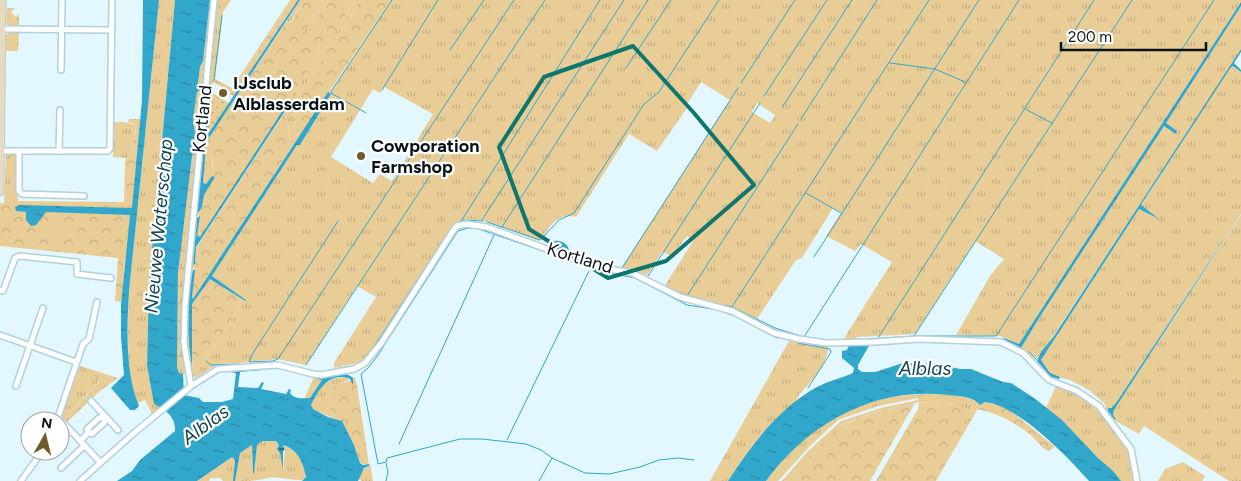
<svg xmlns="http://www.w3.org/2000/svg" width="1241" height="481" font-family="Figtree,sans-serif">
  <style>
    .grass { fill: url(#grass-tufts); fill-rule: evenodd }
    .forest { fill: url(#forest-crowns) }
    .wetland { fill: url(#wetland-marsh) }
    .garden { fill: url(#garden-dots) }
    .pitch { fill: #e9cd97 }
    .water { fill: url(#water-ripples) }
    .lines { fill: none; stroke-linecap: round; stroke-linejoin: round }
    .stream { stroke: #32a7cc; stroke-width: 1 }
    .ferry { stroke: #144555; stroke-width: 1; stroke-dasharray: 6 5; stroke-linecap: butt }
    .street-casing { stroke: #b1d1dd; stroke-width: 8 }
    .secondary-casing { stroke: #b1d1dd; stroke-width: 9 }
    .street { stroke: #fff; stroke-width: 5 }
    .secondary { stroke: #e7dabf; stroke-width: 7 }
    .marked { fill: none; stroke: #0f766e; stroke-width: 4; stroke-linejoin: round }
    .poi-dot { fill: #725b2b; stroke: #fff; stroke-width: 2 }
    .labels { text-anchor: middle; stroke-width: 4.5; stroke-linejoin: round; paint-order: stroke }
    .poi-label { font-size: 18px; font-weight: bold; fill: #071317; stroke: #fff; text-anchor: start }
    .street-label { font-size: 18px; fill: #071317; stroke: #fff }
    .water-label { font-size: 19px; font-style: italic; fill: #144555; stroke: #fff }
  </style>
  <defs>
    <pattern id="grass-tufts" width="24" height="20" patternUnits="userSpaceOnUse" patternTransform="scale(1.25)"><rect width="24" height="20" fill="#e9cd97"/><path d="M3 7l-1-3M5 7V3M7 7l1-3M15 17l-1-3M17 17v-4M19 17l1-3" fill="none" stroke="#c6af81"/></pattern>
    <pattern id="forest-crowns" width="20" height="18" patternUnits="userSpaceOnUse" patternTransform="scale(1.25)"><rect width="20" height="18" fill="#e9cd97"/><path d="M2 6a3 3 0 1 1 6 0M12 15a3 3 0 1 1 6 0" fill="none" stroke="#c6af81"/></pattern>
    <pattern id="wetland-marsh" width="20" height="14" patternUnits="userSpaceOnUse" patternTransform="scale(1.25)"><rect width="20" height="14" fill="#e9cd97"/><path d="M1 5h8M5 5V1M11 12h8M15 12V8" fill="none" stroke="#c6af81"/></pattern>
    <pattern id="garden-dots" width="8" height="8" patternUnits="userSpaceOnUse" patternTransform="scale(1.25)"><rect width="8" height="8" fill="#e9cd97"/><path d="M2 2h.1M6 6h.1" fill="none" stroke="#c6af81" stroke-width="1.8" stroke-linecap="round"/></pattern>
    <pattern id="water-ripples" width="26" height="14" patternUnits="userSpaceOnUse" patternTransform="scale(1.25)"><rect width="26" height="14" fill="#32a7cc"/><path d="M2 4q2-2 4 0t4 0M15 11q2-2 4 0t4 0" fill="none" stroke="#2887a5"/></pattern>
  </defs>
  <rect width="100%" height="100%" fill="#e3f7fe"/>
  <g class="grass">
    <path d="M159,0H175L149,281L147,366L154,404L162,407L152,414L145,400L138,403C124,376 128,312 130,281Z"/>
    <path d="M217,0H231L223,12L215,79L232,88L290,0H292L231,92L213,82L211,92H209L205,140L213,151L212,166L215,174L214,176H212L206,184H203L205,145L197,211L199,212L197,218L193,265H195L193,270C190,302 187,333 192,364H188C181,293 194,215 200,144L206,143H201L206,81Z"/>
    <path d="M300,0H305L289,23L286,22Z"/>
    <path d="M324,0H329L293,55L288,56Z"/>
    <path d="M356,0H361L300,93L302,95L293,108L298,138L292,147L287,118L283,115L289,105L287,103Z"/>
    <path d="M391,0H1241V2L1019,344L1000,336L956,335L990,276L1004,259L975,241L915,334L857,337L853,340H843L892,262L861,244L855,251L826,236L841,212L833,208L802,258L796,260L757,319L732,308L680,295L664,287L693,241L687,236L672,256L662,252L647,275L622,267L730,100L701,82L685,107L687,108L657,151L629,134L576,217C556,212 550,228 539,241C520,234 480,214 460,221C456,222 452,227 449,231L369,355L358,363L334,368V363L376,297L357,286L306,365L277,359L241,363L217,364L196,378L194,377L244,301L246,300L212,276L297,145H300L331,94L330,93ZM384,87L433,114L392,181L380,174L373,183L331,157L373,89L380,93ZM757,103L775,115L770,123L752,112Z"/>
    <path d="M1241,6V49L1223,78L1231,67L1233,66L1241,72V214L1118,400L1112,409L1108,411L1114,419H1116L1113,415L1114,410L1241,215V481H1229L1144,426L1139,434L1114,420L1107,412L1105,404L1089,390L1070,380L1053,376L1041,360L1139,209L1159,219L1141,206L1207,103L1038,359L1021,348L1041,315L1164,125L1176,133L1177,131L1165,123Z"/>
    <path d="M7,8H16L11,12L16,17L19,14V25H8L6,23Z"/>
    <path d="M9,33H19L18,51H6V35Z"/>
    <path d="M113,122H124L136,125L132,155L127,158L113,157Z"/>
    <path d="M9,153L17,154L18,203H4L6,155Z"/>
    <path d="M789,341L803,344L829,346C826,367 812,380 799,395C797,403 788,409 781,415C760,434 743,457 728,481H710Z"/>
    <path d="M80,366L96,371L94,376L99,381L64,419L61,417Z"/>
    <path d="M314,377L315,379L322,380L310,398L304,399Z"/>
    <path d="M344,377L350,380L337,384L328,398L333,418L312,409L311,405C320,388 324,379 344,377Z"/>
    <path d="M1056,386L1078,394L1100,412L1127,447L1133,481H1121C1113,471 1105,465 1096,456C1080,440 1065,422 1046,408Z"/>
    <path d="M928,394C942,394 971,394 980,405L976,412L956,405L919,402L869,414L842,425L785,481H782L807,452L841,421L881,408L918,400V398L878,406L838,420L810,446L778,481H766C793,443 833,412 879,400C895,395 912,395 928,394Z"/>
    <path d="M262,441H276L279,445L278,449L280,453L283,470L285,450L283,445C296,449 308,465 305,480C293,481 280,476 268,478C256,481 248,481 235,481L240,453L252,445L253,473L254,474L257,445Z"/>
    <path d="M232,457L235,460L233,481H223L220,478H211L209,481H197Z"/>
    <path d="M1183,462L1205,476L1202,481H1158L1165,469Z"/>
    <path d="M370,463L373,481H362L358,479C361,473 363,468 369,466Z"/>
  </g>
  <g class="forest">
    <path d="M292,0H298L230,101L233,96L230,94L231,92Z"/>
    <path d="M305,0H324L289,56L293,54L329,0H356L287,103L289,105H287L202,236L199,237L197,235L199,212L202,207L204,195L215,174C210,162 215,155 209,144L206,143V141L209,138L286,22L290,23Z"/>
    <path d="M361,0H391L298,138L293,108L302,95L300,93Z"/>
    <path d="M283,115L287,118L292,147L193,299L192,297L196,248Z"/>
    <path d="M129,119H141L133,204H139L132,258H125L122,302L115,301L118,258L0,246V203H17V201L124,202L125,160L132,155L136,128L135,124L128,122Z"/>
    <path d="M210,278L244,301L194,377L192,376L188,364H192L193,366L191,353L192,304Z"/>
    <path d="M96,371L118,378L101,390L67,422L64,419L97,384L99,381L94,376Z"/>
    <path d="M353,377L355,378L357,385L369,465L360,463L354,445L342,421L333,418L328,398L337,383L351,381L353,379Z"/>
    <path d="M919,402L956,405L976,412L936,481H876L918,409Z"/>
    <path d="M985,402L1002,406L1010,410L1055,447L1049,451L1046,450C1039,445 1035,438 1028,433C1013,421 996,413 977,409L980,405Z"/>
    <path d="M915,403L870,481H785L838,427L870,414Z"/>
  </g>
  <g class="wetland">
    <path d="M210,0H212L205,72L202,86L198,83L200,67L203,61Z"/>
    <path d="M201,90L182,311V324L185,373L183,374L179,373L177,367L178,273L195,132L193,121L197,92Z"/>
  </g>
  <path class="garden" d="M211,92L229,103L208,134H207Z"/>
  <path class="pitch" d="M45,223L71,224V239L45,238Z"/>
  <g class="water">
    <path d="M143,0H159L130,281C127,315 125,362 135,395C136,399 138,402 139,406L135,410H130L111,388L124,375L121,337V305L130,215L46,212L36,225L31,226L26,220V212L16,211L15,207L19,205L132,208L142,100Z"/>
    <path d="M175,0H210L203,61L200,67L198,83L202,86L201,90L197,92L193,121L195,132L178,273L177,367L179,373L183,374L184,395L199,398L203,402H222L233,399L236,373L230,372L262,368V370L240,372L238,387L258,388L262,382L264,383L261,389L286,394L289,389L291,390L290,393C295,400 303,398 310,398L322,380L315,379C327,377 344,369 353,378V385L350,379C330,371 319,389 311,405L313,409L328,417L342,421L354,445L360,463L363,465L369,464V466L364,468L358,481H302L306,477C303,461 297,449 283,445L285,450L283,451V470L280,453L277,449L279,445L276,441H262L257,445L254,474L253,473L252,445L240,453L235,481H233L235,460L232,457L197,481H117L132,471L140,460L175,431C176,417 165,409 154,404L147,366L149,281Z"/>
    <path d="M298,0H300L209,138L205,140L209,92H211L208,134Z"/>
    <path d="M1241,2V6L1166,123L1177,131L1176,134L1164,126L1041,315L1021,348L1002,339L1004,338L1019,344Z"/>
    <path d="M1241,49V52L1234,63L1241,70V72L1233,66L1231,67L1141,205L1159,219L1139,209L1041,360L1050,373L1060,377L1059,379L1051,377L1037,361L1041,352L1054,336Z"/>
    <path d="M328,92L331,94L300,145H297L212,276L246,300L245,301L210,279L192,304V366C187,341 187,295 193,270H195L192,297L193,299Z"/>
    <path d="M287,104L289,105L196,247L195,264L193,265L197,218L200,216L197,235L200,237Z"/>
    <path d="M206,145L203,183L206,184L212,176L215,177L204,195L202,207L199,212H197L204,146Z"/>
    <path d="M1241,214L1114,410L1113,415L1116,419H1114L1108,411V408H1112L1118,400Z"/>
    <path d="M553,241C562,240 569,244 569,252L550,245Z"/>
    <path d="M870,344L858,365V369L862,372H875L903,363L939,364L960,369H971L1003,382L1011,383L1034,398L1062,420L1097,457L1113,471L1121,481H1089C1067,456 1019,406 985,402L980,405C973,396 958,396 948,395C875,386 808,423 766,481H728C751,445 779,408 817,387C828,381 842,378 853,373L854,368L842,358V351L847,350L849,345Z"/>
  </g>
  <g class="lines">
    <g class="stream">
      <path d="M450,50L484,0"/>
      <path d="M890,63L935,69L965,82"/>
      <path d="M626,68L671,0"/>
      <path d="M214,80L222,16"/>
      <path d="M741,83L795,0"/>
      <path d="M382,90L438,0"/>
      <path d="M330,93L392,0"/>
      <path d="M331,93L366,113"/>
      <path d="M764,96L827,0"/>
      <path d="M783,106L852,0"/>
      <path d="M1025,109L1052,123"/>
      <path d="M801,119L877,0"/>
      <path d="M806,193L841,213"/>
      <path d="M462,220L600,0"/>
      <path d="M482,220L624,0"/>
      <path d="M338,221L253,353L249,362L273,361L278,359L514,0"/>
      <path d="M487,222L540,240L559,220L574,213L644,104L659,92L719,0"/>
      <path d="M502,227L648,0"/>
      <path d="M571,252L596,263L628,270"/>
      <path d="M814,257L979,0"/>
      <path d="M566,259L476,228H468L458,231L378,355L369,367L361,374L378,464L386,462L387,458L460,439H482L526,444L541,450L552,458L585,473L609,474L640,467L659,460L678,458L694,460"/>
      <path d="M579,264L590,269L635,278L687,305L719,310L737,317"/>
      <path d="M622,268L738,88"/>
      <path d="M635,271L662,285"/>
      <path d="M648,276L760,103"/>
      <path d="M687,296L798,124"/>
      <path d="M710,303L732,307L775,328L807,338"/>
      <path d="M732,307L929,0"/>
      <path d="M756,327L777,338"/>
      <path d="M914,336L1132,0"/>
      <path d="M804,337L1019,0"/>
      <path d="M878,338L1094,0"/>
      <path d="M858,340L914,336H996L1214,0"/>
      <path d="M798,343L830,349L831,352L808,388"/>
      <path d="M371,351L452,227L462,220L483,221"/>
      <path d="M1029,352L1037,360"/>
      <path d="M206,361L211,365L239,364"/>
      <path d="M306,365L545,0"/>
      <path d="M339,368L354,366L358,364"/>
      <path d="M507,440L589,271"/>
      <path d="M399,444L494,235"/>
      <path d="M386,481L388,472L386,463"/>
      <path d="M539,481L552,458"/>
    </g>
    <path class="ferry" d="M279,449H284"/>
    <g class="street-casing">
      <g id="street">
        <path d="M0,29L111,30"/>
        <path d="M61,70L62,0"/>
        <path d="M1,151H108L110,148L112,0"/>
        <path d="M19,151V191L22,194L84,196"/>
        <path d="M59,151L60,110"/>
        <path d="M0,290L3,291L15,258L20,256L77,262V274L111,278"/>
        <path d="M97,302L89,339L83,344L58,417L100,462"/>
        <path d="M0,335L76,362"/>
        <path d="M16,386L43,308"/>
        <path d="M191,386L184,343L185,305L214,0"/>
        <path d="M91,401L118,430"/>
        <path d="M80,441L89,432L87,429L99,418L106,417L104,423L92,434L89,432"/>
        <path d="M61,468L84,446"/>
        <path d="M21,481L36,460"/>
        <path d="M80,481L134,433L191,386L218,369L278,365L313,374L321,375L354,369L365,363L382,342L453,231L457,226L466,224L487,227L593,266L632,273L680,297L732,311L774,333L799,339L826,343L874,342L919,339L1001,342L1023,353L1049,380L1077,391L1099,406L1131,449L1137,481"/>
      </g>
    </g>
    <g class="secondary-casing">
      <path id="secondary" d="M0,192L2,0"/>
    </g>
    <use href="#street" class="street"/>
    <use href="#secondary" class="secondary"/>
  </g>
  <path class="marked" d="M633,46L694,113L754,185L666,261L608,278L529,229L499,147L544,77Z"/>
  <g class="poi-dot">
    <circle cx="223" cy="93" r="5"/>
    <circle cx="361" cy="156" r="5"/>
  </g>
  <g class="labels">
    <g class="poi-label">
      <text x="233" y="89">IJsclub<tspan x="233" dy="21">Alblasserdam</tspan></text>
      <text x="371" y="152">Cowporation<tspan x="371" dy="21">Farmshop</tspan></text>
    </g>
    <g class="street-label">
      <text transform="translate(202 119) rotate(-84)" y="6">Kortland</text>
      <text transform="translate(580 258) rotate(17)" y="6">Kortland</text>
    </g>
    <g class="water-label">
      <text transform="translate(158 226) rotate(-85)" y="7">Nieuwe Waterschap</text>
      <text x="925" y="375">Alblas</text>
      <text transform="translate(205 424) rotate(-36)" y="7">Alblas</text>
    </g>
  </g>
  <g transform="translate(45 436) rotate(8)"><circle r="24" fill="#ffffff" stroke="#9ca1a2"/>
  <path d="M0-4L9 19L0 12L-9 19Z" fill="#725b2b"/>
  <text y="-8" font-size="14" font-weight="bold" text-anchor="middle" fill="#071317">N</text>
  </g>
  <path d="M1061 42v8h145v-8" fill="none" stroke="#071317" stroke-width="2.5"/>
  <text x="1068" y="42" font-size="15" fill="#071317" stroke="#ffffff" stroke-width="4" paint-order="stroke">200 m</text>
</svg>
